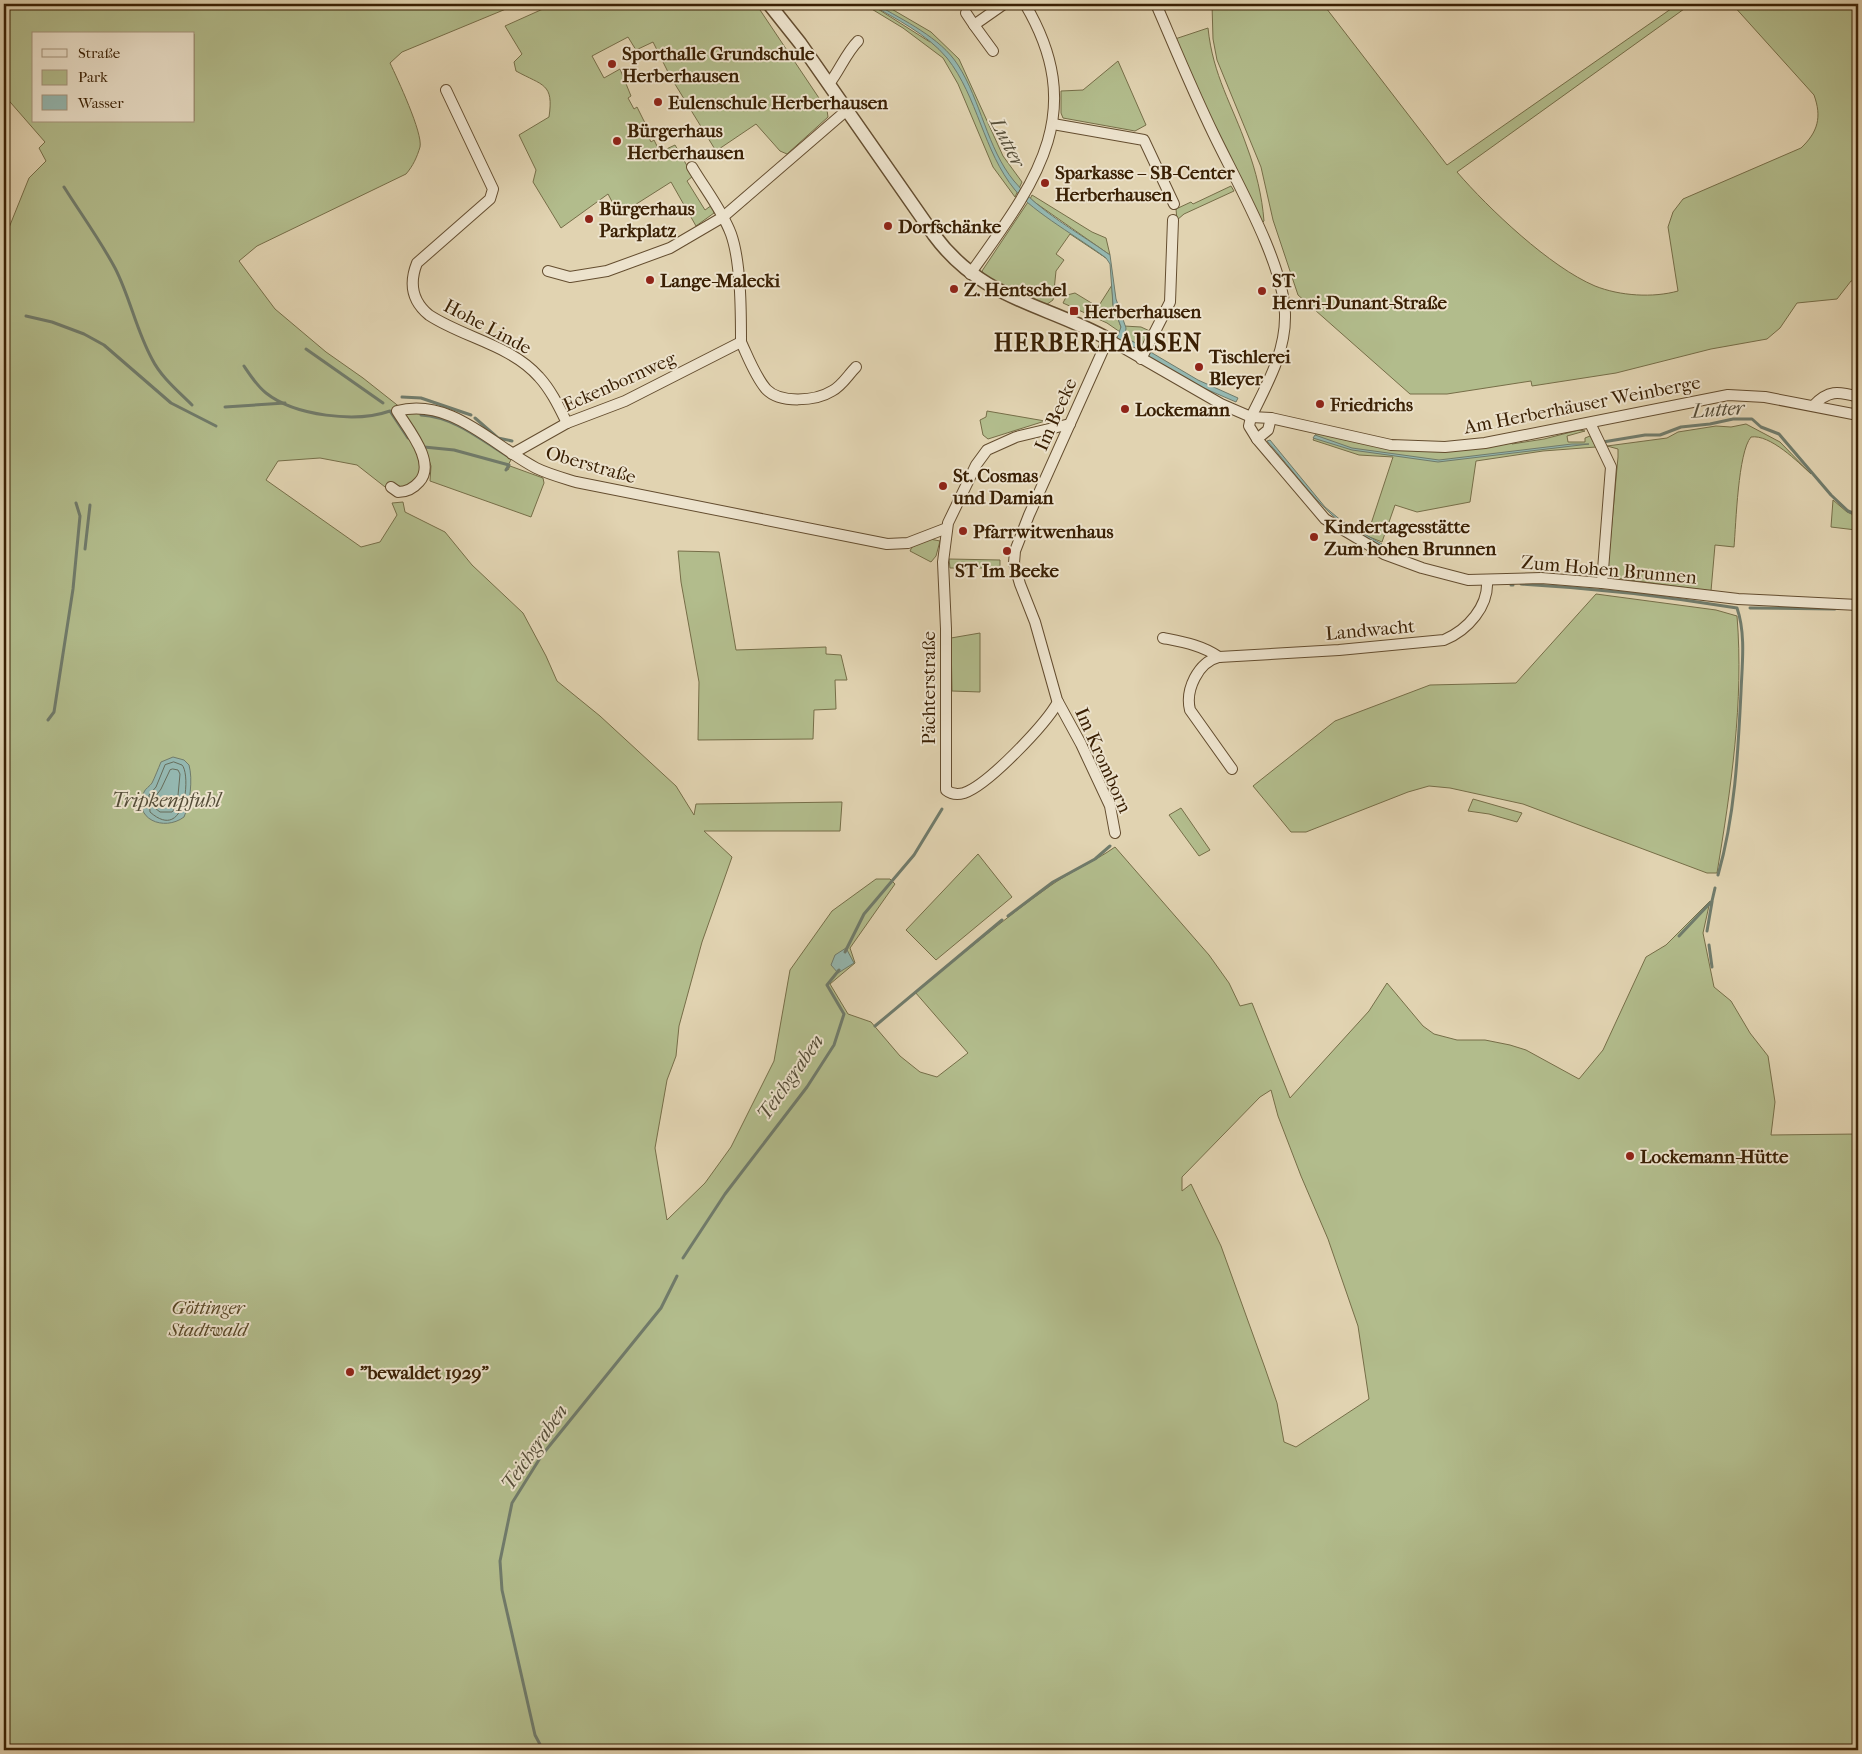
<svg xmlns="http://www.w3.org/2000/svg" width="1862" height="1754" font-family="'IM FELL French Canon',serif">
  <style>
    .green { fill: #b2bc8c; stroke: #766e48; fill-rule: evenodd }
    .water { fill: #94b7b0; stroke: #707b6b }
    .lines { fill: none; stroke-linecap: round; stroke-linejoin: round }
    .shore { stroke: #676c5a; stroke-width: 1 }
    .stream { stroke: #707b6b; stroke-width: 3 }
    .minor-casing { stroke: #644d2f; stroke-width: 12 }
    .tertiary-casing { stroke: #644d2f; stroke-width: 15 }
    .minor { stroke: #ece2cc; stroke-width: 10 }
    .tertiary { stroke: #ece2cc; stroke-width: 12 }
    .poi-dot { fill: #8f2418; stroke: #ece2cc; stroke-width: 2 }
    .labels { text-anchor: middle; stroke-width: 4; stroke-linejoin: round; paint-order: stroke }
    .poi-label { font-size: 19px; font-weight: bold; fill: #3a2004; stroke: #ece2cc; text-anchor: start }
    .street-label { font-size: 19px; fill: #3a2004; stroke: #ece2cc }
    .park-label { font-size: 19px; font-style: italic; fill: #584726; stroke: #ece2cc }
    .water-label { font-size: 20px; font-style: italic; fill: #554d38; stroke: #ece2cc }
    .district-label { font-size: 24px; font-weight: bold; letter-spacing: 1px; fill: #3a2004; stroke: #ece2cc }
  </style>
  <rect width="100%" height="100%" fill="#e1d3b1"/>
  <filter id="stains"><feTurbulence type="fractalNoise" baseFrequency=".004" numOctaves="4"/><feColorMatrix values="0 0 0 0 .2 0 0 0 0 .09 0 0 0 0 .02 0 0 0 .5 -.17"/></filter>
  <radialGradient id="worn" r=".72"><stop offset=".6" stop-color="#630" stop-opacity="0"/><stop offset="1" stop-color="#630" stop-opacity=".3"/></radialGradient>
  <g class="green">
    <path d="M4,4H518L402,52L390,63C397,78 423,133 420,147C417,157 413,166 406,174L257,246L239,261L275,309L326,352L363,378L401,408L420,411L462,424L512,458L506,469L508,470L510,466L543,478L544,483L531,517L430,481L431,466L425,449L418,479L394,494L357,465L320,458L278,461L266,480L361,547L380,542L397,515L392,503L403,502L405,512L445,532L472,565L523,613L546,656L557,681L600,716L676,786L694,815L696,804L842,802L840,831H704L732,857L702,942L679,1026L676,1056L667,1080L655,1148L667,1220L705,1183L731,1147L774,1061L790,970L832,911L876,879H890L895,884L850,948L855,963L830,984L848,1014L871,1022L900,1056L920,1072L937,1077L968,1053L915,992C960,957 1003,919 1050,886C1071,871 1094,862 1115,847L1209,955L1229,983L1240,1006L1252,1003L1290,1098L1369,1011L1387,983L1423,1026L1434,1034L1457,1040H1485L1510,1045L1526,1050L1579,1079L1603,1050L1646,957L1666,945L1710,901L1703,933L1714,987L1731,1001L1750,1033L1768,1056L1775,1102L1771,1135L1858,1134V1750H4V240L29,178L46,161L39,148L45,142L4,95ZM34,34H194V121H34ZM1271,1090L1278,1116L1301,1176L1328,1239L1358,1326L1369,1399L1296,1447L1284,1442L1277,1403L1265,1368L1221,1246L1191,1184L1182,1191V1177L1260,1097Z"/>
    <path d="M554,4H756L827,110L828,117L787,154L780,151L756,124L716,151L670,76L653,42L636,50L628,37L592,56L604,78L620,69L631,96L628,98L634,109L637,107L648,129L645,130L651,142L654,140L660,152L675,145L693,176L687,181L705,210L712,205L714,213L696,226L671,182L619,215L608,194L561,228L533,182L536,170L519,135L549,117C554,83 543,86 516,71L514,62L522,54L505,26Z"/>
    <path d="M870,4L930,42L933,40L876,4H883L931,32L959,59L1003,156L1022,182L1015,197L993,167L958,84L943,58L903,28L870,8Z"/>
    <path d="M1212,4H1323L1447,165L1678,4H1691L1457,172C1489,209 1550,267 1595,286C1620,296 1653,298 1678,291L1668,227L1673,212L1683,199L1801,148C1818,132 1822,117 1814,95L1732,4H1858V280L1851,281L1837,299L1797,303L1780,328L1767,339L1711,349L1616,373L1532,386L1531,381L1447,394H1410L1298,295L1273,220L1261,167L1217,60L1213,39Z"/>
    <path d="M1208,28C1213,76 1232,104 1247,147C1256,171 1262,196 1264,221L1262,223L1194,83L1175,39Z"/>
    <path d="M1118,61L1146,125L1135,131L1063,118L1061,113V91L1083,90Z"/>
    <path d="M1231,186L1234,191L1184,214L1177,220L1176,209L1191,202L1193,204Z"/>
    <path d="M1032,195L1092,232L1106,238L1110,255L1030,199Z"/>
    <path d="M1028,202L1106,258L1070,234L1056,254L1064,260L1056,271L1053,300L1046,305L1012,292L984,275L982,271Z"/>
    <path d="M1112,285L1113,305L1121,327L1120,332L1107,323L1063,303L1067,295L1075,293L1098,307Z"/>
    <path d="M1124,326L1141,327L1152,332L1144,348L1125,337Z"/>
    <path d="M987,411L1045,421L988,439L983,435L980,420L986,417Z"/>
    <path d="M1746,424L1780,442L1811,474C1798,462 1770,434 1751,437C1738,452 1736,524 1734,547L1715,545L1711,591L1607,577L1618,457V449L1607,446L1667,438L1678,432L1716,426L1731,427Z"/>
    <path d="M1579,430L1585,431L1567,436L1568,442H1585V438L1590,436L1596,447L1543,451L1476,461L1470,502L1417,512L1395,505L1382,542L1367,536L1393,457L1359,455L1313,440L1317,432L1381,447L1512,441V444L1544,439Z"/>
    <path d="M1833,500L1847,512L1858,517V536L1855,537L1856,530L1831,527Z"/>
    <path d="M930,539L940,541L936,556L931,562L910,551L912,547Z"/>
    <path d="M678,551L719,552L736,650L826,647V654L841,655L847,680H835L836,709L814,710L813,739L698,740L699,682L681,582Z"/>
    <path d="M949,559L1000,560V568H950Z"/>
    <path d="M1596,594L1716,610L1737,616C1744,702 1731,788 1717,873H1707L1523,804L1450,788L1429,786L1408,792L1306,832H1291L1253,786L1335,721L1430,685L1516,683Z"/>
    <path d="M980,633V692L952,691L951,638Z"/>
    <path d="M1473,799L1522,813L1517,822L1489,814L1468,811Z"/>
    <path d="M1181,808L1210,850L1199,856L1169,815Z"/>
    <path d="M978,854L1012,897L936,960L906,930Z"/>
  </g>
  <g class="water">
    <path d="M870,4H876C904,21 940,37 958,65C981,101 987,148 1014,181C1039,212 1078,232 1110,255L1116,299L1126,328L1125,337L1198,380L1238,398L1236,402L1192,383L1117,338L1121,327L1113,305L1110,264L1106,258C1081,239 1033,212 1015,190C983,151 978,97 947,58C927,34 896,19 870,4Z"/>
    <path d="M1315,435L1352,448L1439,460L1572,444H1589L1438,462L1352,450L1313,438Z"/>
    <path d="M1270,440L1325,507L1343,522L1382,544L1381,546C1331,528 1301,479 1267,441Z"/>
    <path d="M173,757L184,760L189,765C193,779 190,804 184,817C164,832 132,819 144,792C145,789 150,786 152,783C155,777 158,769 161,762Z"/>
    <path d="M846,948L854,963L838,973L831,965L835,955Z"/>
  </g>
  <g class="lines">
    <g class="shore">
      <path d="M174,762L182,765C191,774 186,844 150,812L149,795L156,787L165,765Z"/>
      <path d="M173,769L178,770L180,774L177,806L172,812H160L155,808V797L161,789L170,770Z"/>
    </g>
    <g class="stream">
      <path d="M64,187C81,214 100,240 115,268C130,297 136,330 152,359C161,377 178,391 192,405"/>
      <path d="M26,316L52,322L84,334L104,345L171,403L216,426"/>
      <path d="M306,349L383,403"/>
      <path d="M244,366C250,375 257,386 266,393C295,416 356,423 390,411L408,438"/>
      <path d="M402,397L421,398L471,415"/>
      <path d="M225,407L285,403"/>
      <path d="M421,415C455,417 481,440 509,457"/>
      <path d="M475,418L498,438L512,441"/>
      <path d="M1603,442L1645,435H1660L1681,427L1710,424L1733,419H1752L1761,427L1779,434L1831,495L1848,511L1858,515"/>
      <path d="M424,447L454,450L509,465L506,470"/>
      <path d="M85,549L90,505"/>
      <path d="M1521,584C1594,588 1665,596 1737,608C1746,634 1742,665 1741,692C1738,753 1735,816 1718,875"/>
      <path d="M1511,585H1513"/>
      <path d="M1750,608L1835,609"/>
      <path d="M48,720L54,712L73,589L80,516L76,503"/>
      <path d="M1008,916L1053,882L1095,859L1110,846"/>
      <path d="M1707,931L1712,902"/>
      <path d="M1679,936L1712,901L1715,888"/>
      <path d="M1709,945L1712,967"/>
      <path d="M845,952L864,914L914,855L942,809"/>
      <path d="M875,1026L1002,920"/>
      <path d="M683,1258L725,1194L807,1087L834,1045L844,1014L827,985L839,970"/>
      <path d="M543,1750L535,1735L502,1590L500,1561L512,1503L542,1455L661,1308L677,1276"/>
    </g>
    <g class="minor-casing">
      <g id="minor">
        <path d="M1156,4C1175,48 1193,92 1214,135C1236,181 1284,264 1285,314C1286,352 1267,384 1251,417L1249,426L1257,439L1325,519L1384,554L1422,568L1468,580L1541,578L1602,583L1738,599L1858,605"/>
        <path d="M966,13L974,25"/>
        <path d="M993,51L974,25L1004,4"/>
        <path d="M829,84C840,70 846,53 858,41"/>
        <path d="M446,90L493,189L490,199L417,263C409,283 412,301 429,315C464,338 511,345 539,377C551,390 559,407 567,423"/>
        <path d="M1053,124L1144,140L1174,204"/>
        <path d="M548,271L570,277L607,271L670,248L723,217L847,110"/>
        <path d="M970,274C1035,183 1090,114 1025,4"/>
        <path d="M741,342C748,357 755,376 766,389C780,404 816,401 832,391C842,386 848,375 856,367"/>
        <path d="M1141,359L1170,302L1173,220"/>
        <path d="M1813,406C1828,390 1838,391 1858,397"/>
        <path d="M1590,423L1611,467L1602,583"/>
        <path d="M1257,439L1268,430L1271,418"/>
        <path d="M512,454L567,423L625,401L741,342C741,312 741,262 731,234C722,210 705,189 692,167"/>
        <path d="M391,487L398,492C406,492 413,489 419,482C437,463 408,429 397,411C451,397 492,445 536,468C548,474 563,478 576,482L887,544L908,543L947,528"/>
        <path d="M1163,638C1183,642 1202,645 1219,657"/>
        <path d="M1058,702C1045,725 988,785 964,793C957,795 951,794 946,790V629L943,562L948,523L976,465L987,450L1016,437L1070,424"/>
        <path d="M1232,769L1190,710C1185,690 1198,662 1219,657L1339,650L1444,640C1468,630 1489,606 1487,580"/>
        <path d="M1115,833L1110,806L1081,744L1057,700L1035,622L1020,584L1014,563L1015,551L1029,515L1108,339L1221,404L1251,417L1271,418L1391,445L1445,447L1485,443L1728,395L1765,397L1858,415"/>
      </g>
    </g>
    <g class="tertiary-casing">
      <path id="tertiary" d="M769,4L800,43L934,235C982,300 1043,303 1108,339"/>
    </g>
    <use href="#minor" class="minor"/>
    <use href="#tertiary" class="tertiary"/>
  </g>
  <g class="poi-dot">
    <circle cx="612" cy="64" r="5"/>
    <circle cx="658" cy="102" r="5"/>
    <circle cx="617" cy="141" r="5"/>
    <circle cx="1045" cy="183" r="5"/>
    <circle cx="589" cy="219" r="5"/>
    <circle cx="888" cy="226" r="5"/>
    <circle cx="650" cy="280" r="5"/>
    <circle cx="954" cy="289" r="5"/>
    <circle cx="1262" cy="291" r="5"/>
    <rect x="1069" y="306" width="10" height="10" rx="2.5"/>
    <circle cx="1199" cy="367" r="5"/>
    <circle cx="1320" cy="404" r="5"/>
    <circle cx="1125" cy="409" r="5"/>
    <circle cx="943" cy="486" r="5"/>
    <circle cx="963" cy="531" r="5"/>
    <circle cx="1314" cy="537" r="5"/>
    <circle cx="1007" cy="551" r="5"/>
    <circle cx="1630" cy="1156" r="5"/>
    <circle cx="350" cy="1372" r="5"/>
  </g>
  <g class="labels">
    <g class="poi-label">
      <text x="622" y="60">Sporthalle Grundschule<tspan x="622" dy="22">Herberhausen</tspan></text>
      <text x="668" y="109">Eulenschule Herberhausen</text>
      <text x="627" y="137">Bürgerhaus<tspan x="627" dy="22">Herberhausen</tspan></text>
      <text x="1055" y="179">Sparkasse – SB-Center<tspan x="1055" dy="22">Herberhausen</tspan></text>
      <text x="599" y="215">Bürgerhaus<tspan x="599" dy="22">Parkplatz</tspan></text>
      <text x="898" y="233">Dorfschänke</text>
      <text x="660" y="287">Lange-Malecki</text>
      <text x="1272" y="287">ST<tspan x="1272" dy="22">Henri-Dunant-Straße</tspan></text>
      <text x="964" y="296">Z. Hentschel</text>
      <text x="1084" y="318">Herberhausen</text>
      <text x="1209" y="363">Tischlerei<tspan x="1209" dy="22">Bleyer</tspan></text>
      <text x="1330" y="411">Friedrichs</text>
      <text x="1135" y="416">Lockemann</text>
      <text x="953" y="482">St. Cosmas<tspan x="953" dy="22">und Damian</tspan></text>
      <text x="1324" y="533">Kindertagesstätte<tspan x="1324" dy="22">Zum hohen Brunnen</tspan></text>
      <text x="973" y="538">Pfarrwitwenhaus</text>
      <text x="1007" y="577" text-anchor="middle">ST Im Beeke</text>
      <text x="1640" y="1163">Lockemann-Hütte</text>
      <text x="360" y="1379">"bewaldet 1929"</text>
    </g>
    <g class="street-label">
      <text transform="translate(488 326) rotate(28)" y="7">Hohe Linde</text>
      <text transform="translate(619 381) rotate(-24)" y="7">Eckenbornweg</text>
      <text transform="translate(1582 404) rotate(-11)" y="7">Am Herberhäuser Weinberge</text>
      <text transform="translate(1055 414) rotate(-66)" y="7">Im Beeke</text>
      <text transform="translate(591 464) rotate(16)" y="7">Oberstraße</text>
      <text transform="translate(1609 569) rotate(5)" y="7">Zum Hohen Brunnen</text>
      <text transform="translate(1370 629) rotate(-5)" y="7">Landwacht</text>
      <text transform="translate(928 688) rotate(-90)" y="7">Pächterstraße</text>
      <text transform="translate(1104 760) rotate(66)" y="7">Im Kromborn</text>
    </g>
    <g class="park-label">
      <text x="208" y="1314">Göttinger<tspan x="208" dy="22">Stadtwald</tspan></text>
    </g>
    <g class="water-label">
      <text transform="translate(1008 142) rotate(63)" y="7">Lutter</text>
      <text transform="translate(1718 409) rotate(-4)" y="7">Lutter</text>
      <text x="166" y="807">Tripkenpfuhl</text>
      <text transform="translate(790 1077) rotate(-55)" y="7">Teichgraben</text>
      <text transform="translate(534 1447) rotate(-55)" y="7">Teichgraben</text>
    </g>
    <g class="district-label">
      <text x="1098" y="351">HERBERHAUSEN</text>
    </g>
  </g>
  <rect width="1862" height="1754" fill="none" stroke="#e1d3b1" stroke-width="20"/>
  <rect x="5" y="5" width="1852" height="1744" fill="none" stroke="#3a2004" stroke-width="2.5"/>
  <rect x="10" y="10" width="1842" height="1734" fill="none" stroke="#3a2004"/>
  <rect x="32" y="32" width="162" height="90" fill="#ece2cc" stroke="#a5947c"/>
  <rect x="42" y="49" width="25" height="8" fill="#ece2cc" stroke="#a5947c"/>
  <text x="78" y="58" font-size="15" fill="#3a2004">Straße</text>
  <rect x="42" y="70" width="25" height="15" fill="#b2bc8c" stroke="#a5947c"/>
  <text x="78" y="82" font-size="15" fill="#3a2004">Park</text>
  <rect x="42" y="95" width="25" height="15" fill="#94b7b0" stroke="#a5947c"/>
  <text x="78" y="108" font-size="15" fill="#3a2004">Wasser</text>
  <rect width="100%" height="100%" filter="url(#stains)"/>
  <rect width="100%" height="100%" fill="url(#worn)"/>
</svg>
